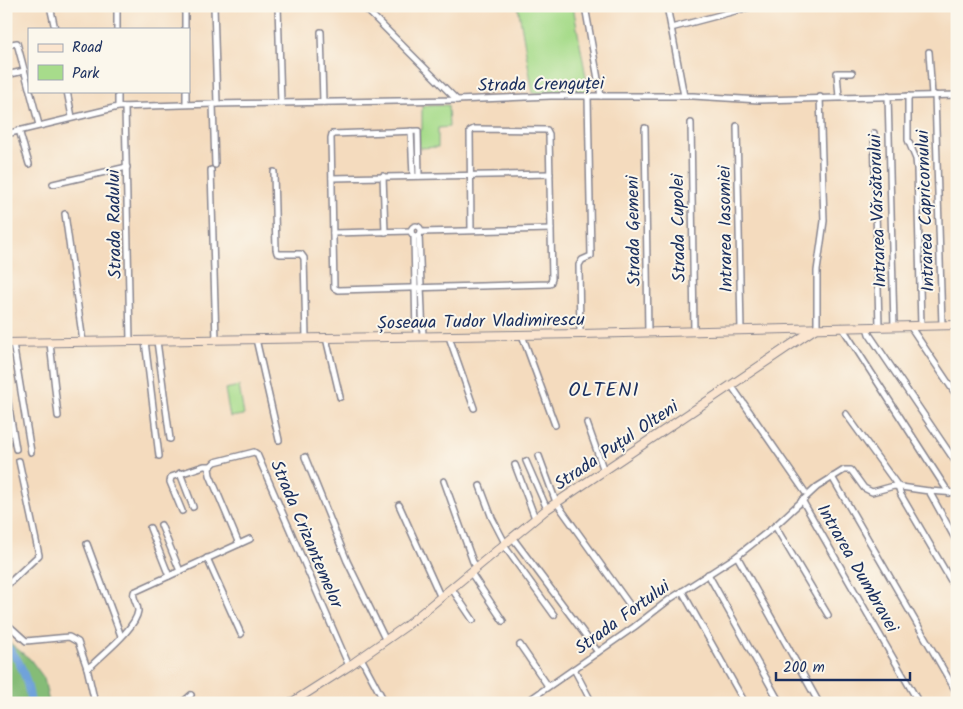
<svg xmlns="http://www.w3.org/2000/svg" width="963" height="709" font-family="Kalam,sans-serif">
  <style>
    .green { fill: #a7dc8b; stroke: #618674 }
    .forest { fill: #85bc77; stroke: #50766a }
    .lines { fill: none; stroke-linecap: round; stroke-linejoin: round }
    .river { stroke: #6fa2da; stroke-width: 8 }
    .street-casing { stroke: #88858e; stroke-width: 8 }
    .secondary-casing { stroke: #88858e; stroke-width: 10 }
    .street { stroke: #fff; stroke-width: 5 }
    .secondary { stroke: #fbe5cf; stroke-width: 8 }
    .labels { text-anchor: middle; stroke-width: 4; stroke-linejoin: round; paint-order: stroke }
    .street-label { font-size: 18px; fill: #1b2f5e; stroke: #fbf7ec }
    .quarter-label { font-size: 20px; letter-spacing: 1px; fill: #1b2f5e; stroke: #fbf7ec }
  </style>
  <rect width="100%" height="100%" fill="#fbf7ec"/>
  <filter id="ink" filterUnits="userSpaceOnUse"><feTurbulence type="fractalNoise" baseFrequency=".02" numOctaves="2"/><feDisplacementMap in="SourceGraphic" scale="10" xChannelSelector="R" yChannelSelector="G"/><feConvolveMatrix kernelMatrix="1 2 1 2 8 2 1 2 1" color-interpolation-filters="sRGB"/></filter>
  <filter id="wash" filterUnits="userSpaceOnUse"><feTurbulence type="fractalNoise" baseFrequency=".0096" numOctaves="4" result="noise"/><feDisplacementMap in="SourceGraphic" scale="20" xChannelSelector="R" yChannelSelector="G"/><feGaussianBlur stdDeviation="1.12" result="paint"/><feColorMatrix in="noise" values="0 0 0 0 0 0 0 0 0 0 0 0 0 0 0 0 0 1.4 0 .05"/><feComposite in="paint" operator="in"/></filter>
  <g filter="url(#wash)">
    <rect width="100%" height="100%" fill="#f4dbbe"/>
    <g class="green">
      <path d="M518,6H573L589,93H533Z"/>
      <path d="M448,105L449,127L438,128V147L419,148V130H422V106Z"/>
      <path d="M239,386L244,415L230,417L225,389Z"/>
    </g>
    <path class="forest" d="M6,640L30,659L44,678L49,703H6Z"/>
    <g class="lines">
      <path class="river" d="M6,646C22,660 28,683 31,703"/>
    </g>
  </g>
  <g filter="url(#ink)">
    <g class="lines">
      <g class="street-casing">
        <g id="street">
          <path d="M50,6L55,29"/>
          <path d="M117,6V29"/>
          <path d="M185,6V29"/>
          <path d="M214,6L217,104"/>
          <path d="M278,6L281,103"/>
          <path d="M363,6L457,100"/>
          <path d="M585,6L601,96"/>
          <path d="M667,6L684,96"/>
          <path d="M671,28L754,6"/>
          <path d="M321,32L323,102"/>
          <path d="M6,45L17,43L29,88"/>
          <path d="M929,52L932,95"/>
          <path d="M6,75L24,71"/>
          <path d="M30,91L39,125"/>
          <path d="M67,91L72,117"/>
          <path d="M118,91V107"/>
          <path d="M186,91V104"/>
          <path d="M935,95L942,325"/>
          <path d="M888,96L894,326"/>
          <path d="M908,96V140L916,159L917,169L921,326"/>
          <path d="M839,97L837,73H852"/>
          <path d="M213,104L215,165"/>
          <path d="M125,107L130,341"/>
          <path d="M691,123L694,332"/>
          <path d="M737,126L741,331"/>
          <path d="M645,128L648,333"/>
          <path d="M19,130L29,164"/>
          <path d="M411,131L413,176"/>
          <path d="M874,133L879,326"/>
          <path d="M6,134L118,107L213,104L457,100L551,96H693L759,100L957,95"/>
          <path d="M211,170L216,340"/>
          <path d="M274,172L276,249L277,253L280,254H301L304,258L306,338"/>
          <path d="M383,176L385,232"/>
          <path d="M419,176L418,131L332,134L331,138L334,288L338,290L550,284L552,279L549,134L547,130L474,129L470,131L471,230"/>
          <path d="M332,178L550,174"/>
          <path d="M53,184L127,167"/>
          <path d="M65,214L83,342"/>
          <circle cx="416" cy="231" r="5"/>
          <path d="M421,232L551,229"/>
          <path d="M333,233L411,231"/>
          <path d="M419,235L423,337"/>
          <path d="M414,236L416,337"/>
          <path d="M910,326L957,396"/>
          <path d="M842,327L949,493"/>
          <path d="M867,327L869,334L957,464"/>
          <path d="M817,328V271L824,221L820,97"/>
          <path d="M580,334L579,265L582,260L591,256L588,96"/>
          <path d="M522,335L555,425"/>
          <path d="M449,337L474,408"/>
          <path d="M326,338L340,397"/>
          <path d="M256,339L279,440"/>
          <path d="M145,341L159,456"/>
          <path d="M157,341L170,439"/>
          <path d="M13,343L31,452"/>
          <path d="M50,343L58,416"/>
          <path d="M731,385L805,492"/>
          <path d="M6,390L16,449"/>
          <path d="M846,414L898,486L901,495L957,591"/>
          <path d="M587,423L604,471"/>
          <path d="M539,456L556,502L629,604"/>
          <path d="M305,457L347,561L386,641"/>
          <path d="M526,461L547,509"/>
          <path d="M515,465L535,518"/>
          <path d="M180,473L193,507"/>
          <path d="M832,477L957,693"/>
          <path d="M444,481L473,562L477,567"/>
          <path d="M480,486L492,518L505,543"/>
          <path d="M929,491L957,542"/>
          <path d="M802,500L919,703"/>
          <path d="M399,505L441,598"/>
          <path d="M182,511L170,482L171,477L204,466H210"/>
          <path d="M161,525L180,571"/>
          <path d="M775,526L828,615"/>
          <path d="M150,528L169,576"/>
          <path d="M512,537L598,652"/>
          <path d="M87,544L121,636"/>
          <path d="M239,544L210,475L209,468L215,462L254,452L257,454L349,666"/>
          <path d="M503,544L554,615"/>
          <path d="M737,556L819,703"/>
          <path d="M207,558L241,634"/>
          <path d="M471,573L503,621"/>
          <path d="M708,574L780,703"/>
          <path d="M6,586L39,555L19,461"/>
          <path d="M452,589L473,620"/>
          <path d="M682,591L745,703"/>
          <path d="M6,623L26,641L69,637L78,642L87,668L95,703"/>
          <path d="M520,645L548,686"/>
          <path d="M361,658L385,703"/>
          <path d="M87,668L92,665C104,653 136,628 138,611C138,603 132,599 134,592L250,539"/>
          <path d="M574,669L592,703"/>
          <path d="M182,703L191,695"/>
          <path d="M525,703L634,627L670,599L737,556L775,526L817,487L844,470H851L864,488L872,492L894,486L929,491L957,493"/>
        </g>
      </g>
      <g class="secondary-casing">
        <g id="secondary">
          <path d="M6,343L581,334L957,325"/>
          <path d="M291,703L349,666L406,626L547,509L816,328"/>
        </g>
      </g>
      <use href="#street" class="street"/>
      <use href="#secondary" class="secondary"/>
    </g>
  </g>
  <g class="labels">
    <g class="street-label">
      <text transform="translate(541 84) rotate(-1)" y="6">Strada Crenguței</text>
      <text transform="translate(877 211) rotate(-92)" y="6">Intrarea Vărsătorului</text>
      <text transform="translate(925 211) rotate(-92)" y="6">Intrarea Capricornului</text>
      <text transform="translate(114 224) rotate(-91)" y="6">Strada Radului</text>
      <text transform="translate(678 228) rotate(-91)" y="6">Strada Cupolei</text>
      <text transform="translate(725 229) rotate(-91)" y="6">Intrarea Iasomiei</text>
      <text transform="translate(633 231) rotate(-91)" y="6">Strada Gemeni</text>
      <text transform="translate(481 321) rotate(-1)" y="6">Șoseaua Tudor Vladimirescu</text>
      <text transform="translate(616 445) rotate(-34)" y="6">Strada Puțul Olteni</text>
      <text transform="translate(307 534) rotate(67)" y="6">Strada Crizantemelor</text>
      <text transform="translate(858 568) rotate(60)" y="6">Intrarea Dumbravei</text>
      <text transform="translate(622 617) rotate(-36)" y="6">Strada Fortului</text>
    </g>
    <g class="quarter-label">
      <text x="604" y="396">OLTENI</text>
    </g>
  </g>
  <rect width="963" height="709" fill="none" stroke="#fbf7ec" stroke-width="25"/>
  <rect x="28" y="28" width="162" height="65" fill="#fbf7ec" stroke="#a1a7b3"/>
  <rect x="38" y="44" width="25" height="8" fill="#fbe5cf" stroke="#a1a7b3"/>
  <text x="72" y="52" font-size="15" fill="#1b2f5e">Road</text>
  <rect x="38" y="65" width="25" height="15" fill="#a7dc8b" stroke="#a1a7b3"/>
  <text x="72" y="78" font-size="15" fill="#1b2f5e">Park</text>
  <path d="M776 672v8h134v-8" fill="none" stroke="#1b2f5e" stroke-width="2.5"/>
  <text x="783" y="672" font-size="15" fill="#1b2f5e" stroke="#fbf7ec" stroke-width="4" paint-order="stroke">200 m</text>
</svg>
